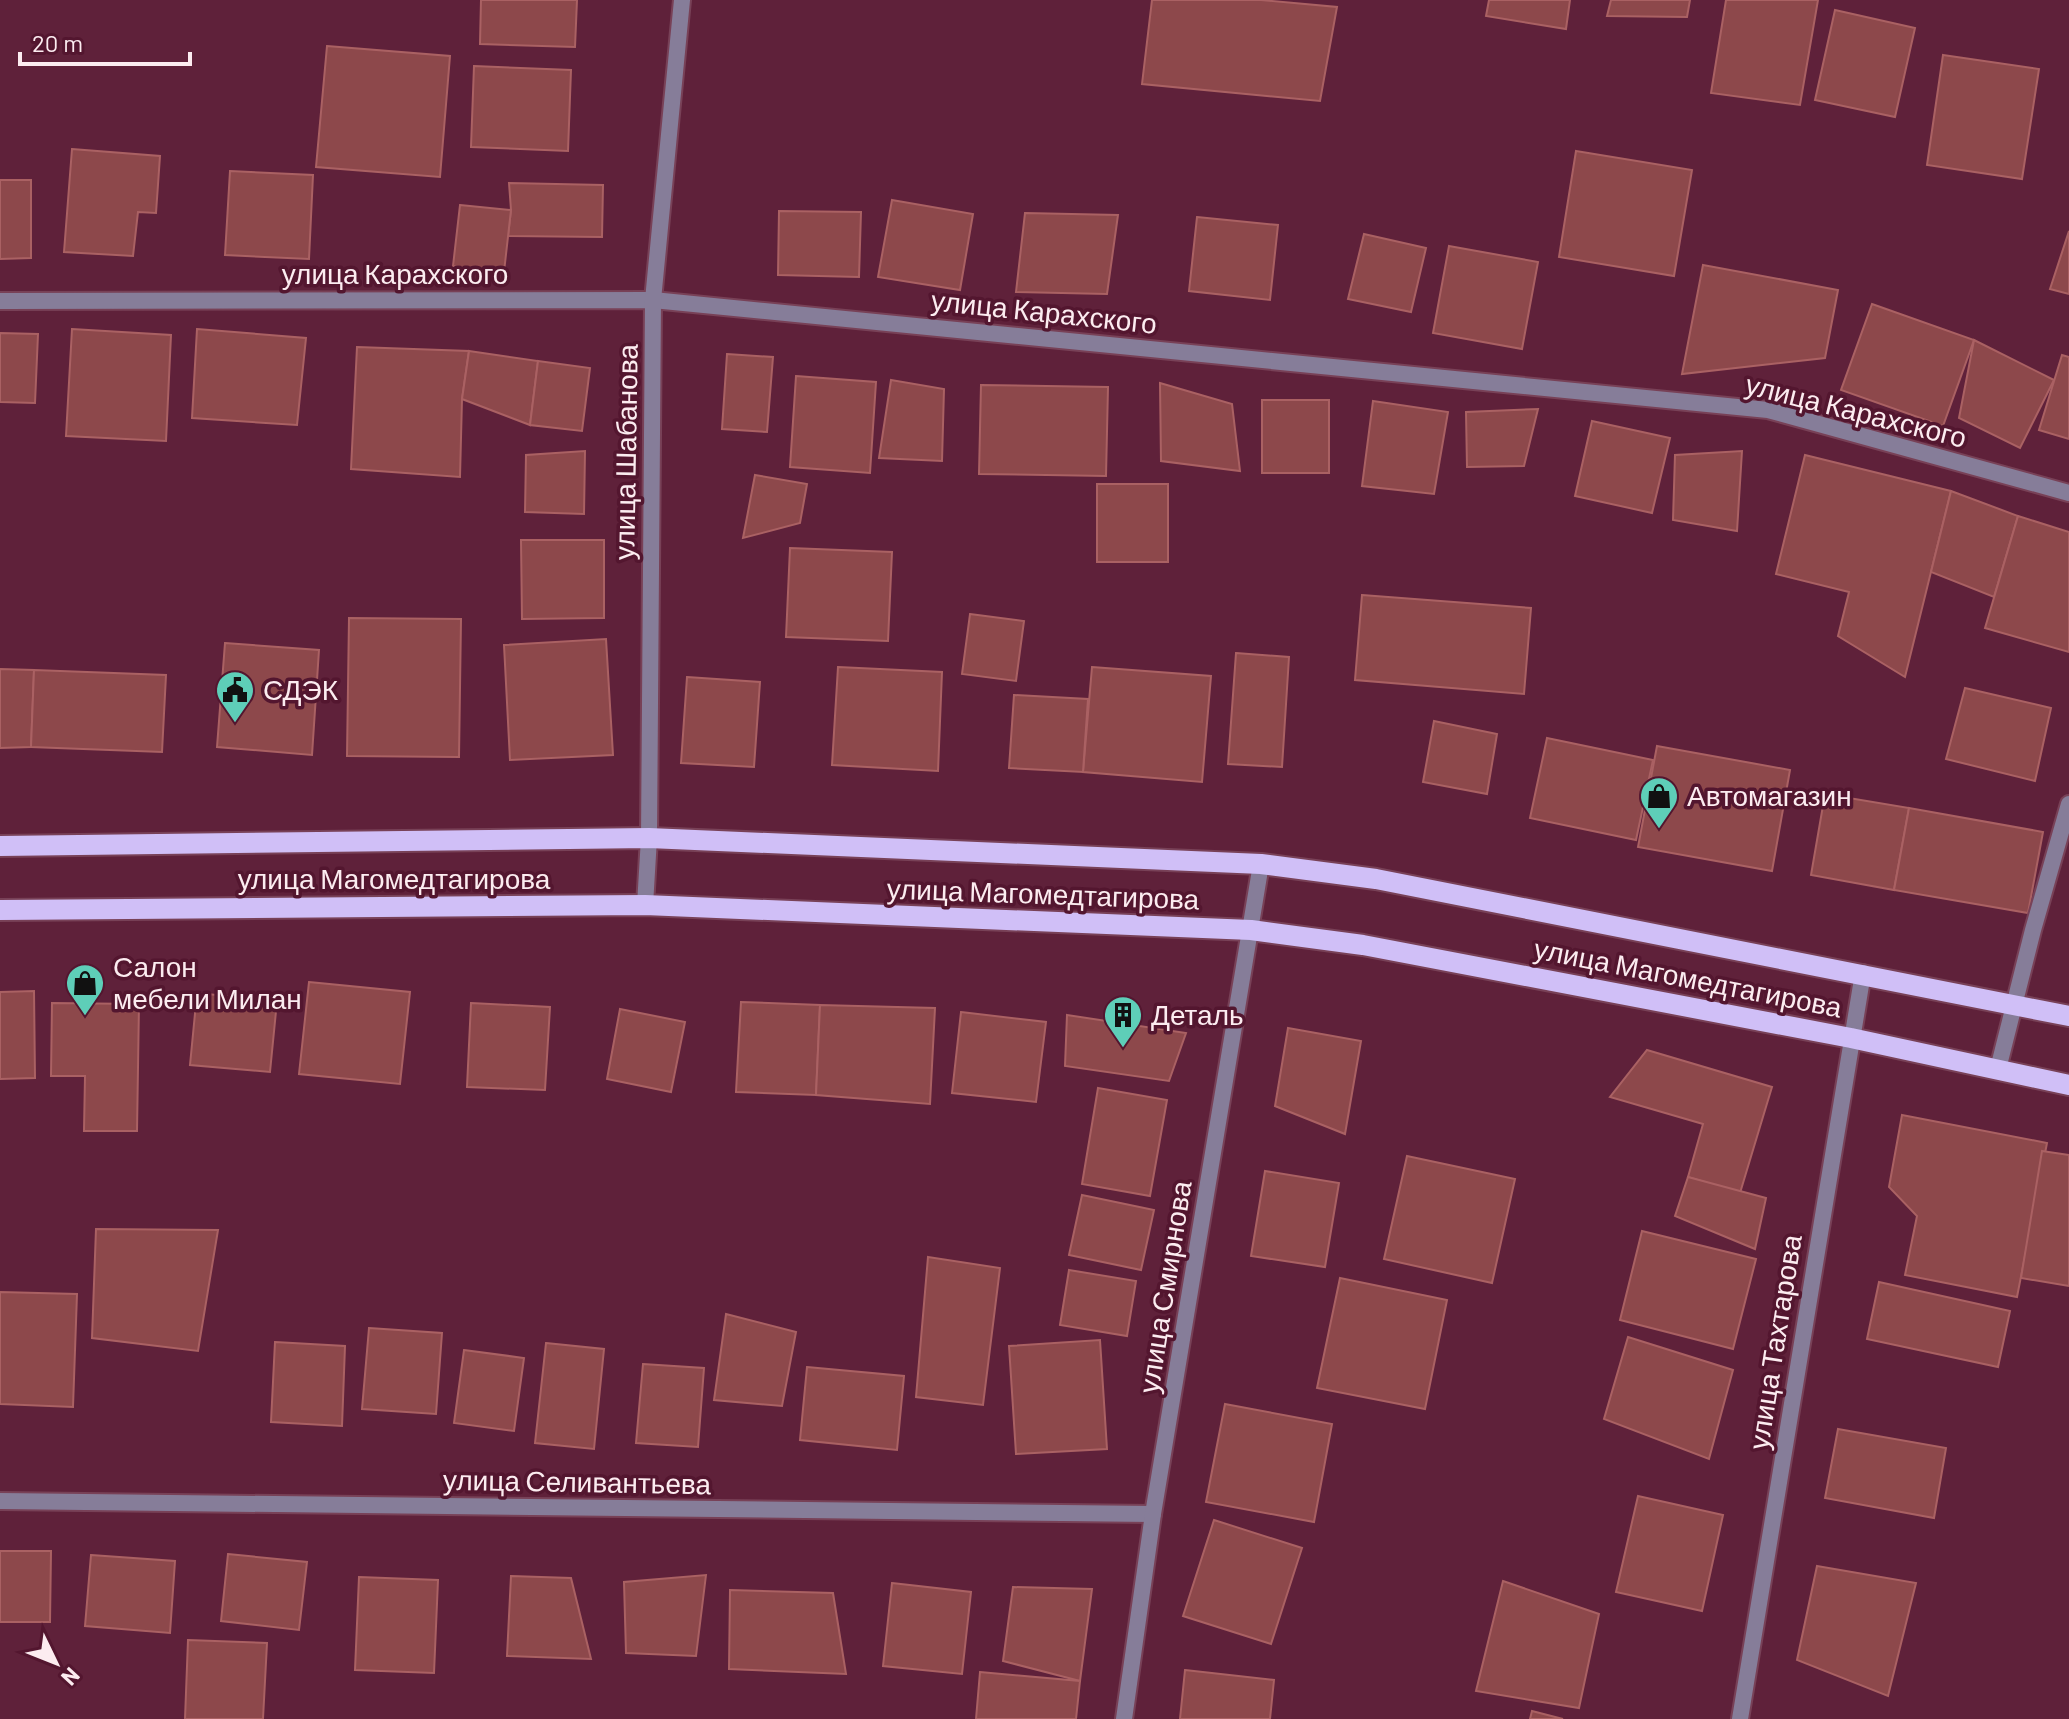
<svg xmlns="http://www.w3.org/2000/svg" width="2069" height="1719" font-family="Barlow,sans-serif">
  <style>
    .building { fill: #8d484b; stroke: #aa6163; stroke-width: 2 }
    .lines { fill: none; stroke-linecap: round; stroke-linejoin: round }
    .street-casing { stroke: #784157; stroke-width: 20 }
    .primary-casing { stroke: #784157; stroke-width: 24 }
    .street { stroke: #867d99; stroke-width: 16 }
    .primary { stroke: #d0bff7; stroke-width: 20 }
    .labels { text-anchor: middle; stroke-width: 7; stroke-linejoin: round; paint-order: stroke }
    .street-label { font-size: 28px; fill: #fcecf0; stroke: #53162f }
    .poi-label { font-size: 28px; fill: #fcecf0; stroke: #53162f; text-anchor: start }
  </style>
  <rect width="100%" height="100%" fill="#5f213a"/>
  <g class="building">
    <path d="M481,0H577L575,47L480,44Z"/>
    <path d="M1152,0H1261L1337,7L1320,101L1142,84Z"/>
    <path d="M1489,0H1570L1566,29L1486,16Z"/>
    <path d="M1611,0H1690L1687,17L1607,16Z"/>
    <path d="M1726,0H1818L1800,105L1711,93Z"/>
    <path d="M1835,10L1915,28L1895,117L1815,100Z"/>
    <path d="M327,46L450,56L440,177L316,167Z"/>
    <path d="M1943,55L2039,69L2022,179L1927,165Z"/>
    <path d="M474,66L571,70L568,151L471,147Z"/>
    <path d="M72,149L160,156L156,213L138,212L133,256L64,252Z"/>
    <path d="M1576,151L1692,170L1674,276L1559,257Z"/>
    <path d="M230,171L313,175L309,259L225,255Z"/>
    <path d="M0,180H31V258L0,259Z"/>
    <path d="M509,183L603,185L602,237L508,236L511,210Z"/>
    <path d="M892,200L973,214L960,290L878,277Z"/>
    <path d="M460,205L511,210L504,272L453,266Z"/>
    <path d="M779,211L861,212L859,277L778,275Z"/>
    <path d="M1025,213L1118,215L1107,294L1016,292Z"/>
    <path d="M1197,217L1278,225L1270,300L1189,291Z"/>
    <path d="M2069,231V294L2050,289Z"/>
    <path d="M1364,234L1426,248L1411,312L1348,299Z"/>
    <path d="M1449,246L1538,262L1522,349L1433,333Z"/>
    <path d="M1703,265L1838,290L1825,358L1682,374Z"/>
    <path d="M1872,304L1974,340L1943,426L1841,390Z"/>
    <path d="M72,329L171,335L166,441L66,436Z"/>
    <path d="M197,329L306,338L297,425L192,418Z"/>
    <path d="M0,333L38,334L35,403L0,402Z"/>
    <path d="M1974,340L2054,380L2020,448L1959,418Z"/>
    <path d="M357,347L469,351L462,399L460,477L351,469Z"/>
    <path d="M469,351L538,361L530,425L462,399Z"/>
    <path d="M727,354L773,357L767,432L722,429Z"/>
    <path d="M2062,355L2069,357V439L2039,430Z"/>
    <path d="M538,361L590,368L582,431L530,425Z"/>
    <path d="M796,376L876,382L870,473L790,467Z"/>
    <path d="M891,380L944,389L942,461L879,458Z"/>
    <path d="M1160,383L1232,404L1240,471L1161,461Z"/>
    <path d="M981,385L1108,387L1106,476L979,474Z"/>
    <rect x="1262" y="400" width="67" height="73"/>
    <path d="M1373,401L1448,412L1434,494L1362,486Z"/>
    <path d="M1538,409L1524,466L1467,467L1466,412Z"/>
    <path d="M1592,421L1670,438L1652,513L1575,496Z"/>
    <path d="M585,451L584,514L525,512L526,455Z"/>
    <path d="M1742,451L1737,531L1673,520L1675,455Z"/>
    <path d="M1805,455L1951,491L1905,677L1838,636L1849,592L1776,574Z"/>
    <path d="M755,475L807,484L800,523L743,538Z"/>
    <rect x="1097" y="484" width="71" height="78"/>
    <path d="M1951,491L2018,516L1994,597L1931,572Z"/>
    <path d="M2018,516L2069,532V652L1985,628Z"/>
    <path d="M521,540H604V618L522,619Z"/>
    <path d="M790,548L892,552L888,641L786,637Z"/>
    <path d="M1362,595L1531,608L1524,694L1355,680Z"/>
    <path d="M970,614L1024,621L1016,681L962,674Z"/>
    <path d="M349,618L461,619L459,757L347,756Z"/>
    <path d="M606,639L613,755L510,760L504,645Z"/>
    <path d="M225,643L319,650L312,755L217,747Z"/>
    <path d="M1236,653L1289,657L1282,767L1228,764Z"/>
    <path d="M838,667L942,672L938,771L832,765Z"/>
    <path d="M1092,667L1211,676L1202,782L1083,772Z"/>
    <path d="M0,669L34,670L31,747L0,748Z"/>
    <path d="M34,670L166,675L162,752L31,747Z"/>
    <path d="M687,677L760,682L754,767L681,763Z"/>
    <path d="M1965,688L2051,708L2035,781L1946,759Z"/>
    <path d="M1014,695L1088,699L1083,772L1009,768Z"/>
    <path d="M1434,721L1497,734L1487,794L1423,782Z"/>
    <path d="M1547,738L1653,760L1636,840L1530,818Z"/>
    <path d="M1657,746L1790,770L1772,871L1638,847Z"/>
    <path d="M1825,794L1909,808L1894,890L1811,875Z"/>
    <path d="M1909,808L2043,832L2028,913L1894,890Z"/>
    <path d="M309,982L410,992L400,1084L299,1074Z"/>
    <path d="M34,991L35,1078L0,1079V992Z"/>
    <path d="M197,993L277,1001L270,1072L190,1065Z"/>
    <path d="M741,1002L820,1005L816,1095L736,1092Z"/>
    <path d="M52,1003L139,1004L137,1131H84L85,1076H51Z"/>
    <path d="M471,1003L550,1007L545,1090L467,1087Z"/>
    <path d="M820,1005L935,1008L930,1104L816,1095Z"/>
    <path d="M620,1009L685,1022L671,1092L607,1079Z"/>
    <path d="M961,1012L1046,1022L1036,1102L952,1093Z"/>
    <path d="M1067,1015L1186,1033L1169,1081L1065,1066Z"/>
    <path d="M1288,1028L1361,1041L1345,1134L1275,1106Z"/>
    <path d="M1647,1050L1772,1087L1740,1193L1688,1177L1703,1124L1610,1097Z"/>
    <path d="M1098,1088L1167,1100L1150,1196L1082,1184Z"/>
    <path d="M1902,1115L2047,1143L2017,1297L1905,1275L1917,1216L1889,1187Z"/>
    <path d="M2042,1151L2069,1155V1286L2021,1278Z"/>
    <path d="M1407,1156L1515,1179L1492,1283L1384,1259Z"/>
    <path d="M1265,1171L1339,1183L1325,1267L1251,1256Z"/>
    <path d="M1688,1177L1766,1198L1755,1249L1675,1216Z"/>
    <path d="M1082,1195L1154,1210L1141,1270L1069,1255Z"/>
    <path d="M96,1229L218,1230L198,1351L92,1338Z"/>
    <path d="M1642,1231L1756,1259L1733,1349L1620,1320Z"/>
    <path d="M928,1257L1000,1268L983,1405L916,1397Z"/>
    <path d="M1069,1270L1136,1281L1127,1336L1060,1325Z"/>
    <path d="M1340,1278L1447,1300L1425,1409L1317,1388Z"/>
    <path d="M1879,1282L2010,1311L1998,1367L1867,1339Z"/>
    <path d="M0,1292L77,1294L73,1407L0,1404Z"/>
    <path d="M726,1314L796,1332L782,1406L714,1400Z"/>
    <path d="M369,1328L442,1333L436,1414L362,1409Z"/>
    <path d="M1628,1337L1733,1370L1709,1459L1604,1419Z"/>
    <path d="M1100,1340L1107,1449L1016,1454L1009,1346Z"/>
    <path d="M275,1342L345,1346L342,1426L271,1422Z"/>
    <path d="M546,1343L604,1349L594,1449L535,1443Z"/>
    <path d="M464,1350L524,1358L514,1431L454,1423Z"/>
    <path d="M643,1364L704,1368L698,1447L636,1443Z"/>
    <path d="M807,1367L904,1376L897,1450L800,1440Z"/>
    <path d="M1225,1404L1332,1424L1314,1522L1206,1502Z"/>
    <path d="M1838,1429L1946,1448L1934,1518L1825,1498Z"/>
    <path d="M1638,1496L1723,1515L1702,1611L1616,1592Z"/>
    <path d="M1214,1520L1302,1548L1271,1644L1183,1616Z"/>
    <path d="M0,1551H51L50,1622H0Z"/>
    <path d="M228,1554L307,1562L299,1630L221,1621Z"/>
    <path d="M91,1555L175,1561L170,1633L85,1626Z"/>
    <path d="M1817,1566L1916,1583L1888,1696L1797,1660Z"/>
    <path d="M706,1575L696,1656L626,1653L624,1582Z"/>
    <path d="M511,1576L571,1578L591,1659L507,1656Z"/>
    <path d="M359,1577L438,1580L434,1673L355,1670Z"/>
    <path d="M1503,1581L1599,1614L1579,1708L1476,1691Z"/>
    <path d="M892,1583L971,1592L962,1674L883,1666Z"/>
    <path d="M1013,1587L1092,1589L1080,1681L1003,1661Z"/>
    <path d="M730,1590L833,1593L846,1674L729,1669Z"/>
    <path d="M188,1640L267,1643L263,1719H185Z"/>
    <path d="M1185,1670L1274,1680L1270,1719H1180Z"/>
    <path d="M980,1672L1080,1681L1076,1719H976Z"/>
    <path d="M1532,1711L1563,1719H1530Z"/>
  </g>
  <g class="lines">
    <g class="street-casing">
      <g id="street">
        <path d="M0,301L653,300L1768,410L2069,493"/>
        <path d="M645,905L649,838L653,300L682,0"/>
        <path d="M1998,1069L2033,930L2069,804"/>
        <path d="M0,1501L1153,1514"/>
        <path d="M1124,1719L1153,1514L1261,864"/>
        <path d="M1740,1719L1863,973"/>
      </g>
    </g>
    <g class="primary-casing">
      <g id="primary">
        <path d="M0,846L649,838L1261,864L1376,879L2069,1016"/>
        <path d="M0,910L645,905L1251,930L1363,945L1851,1038L2069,1085"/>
      </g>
    </g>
    <use href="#street" class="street"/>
    <use href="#primary" class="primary"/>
  </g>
  <defs>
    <g id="civic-pin" transform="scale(2)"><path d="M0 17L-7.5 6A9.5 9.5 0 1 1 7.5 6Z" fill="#5eceb8" stroke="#53162f"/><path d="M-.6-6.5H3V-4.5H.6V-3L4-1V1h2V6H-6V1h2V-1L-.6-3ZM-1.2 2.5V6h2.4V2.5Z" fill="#111"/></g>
    <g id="shop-pin" transform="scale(2)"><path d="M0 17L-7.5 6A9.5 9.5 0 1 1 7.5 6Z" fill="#5eceb8" stroke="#53162f"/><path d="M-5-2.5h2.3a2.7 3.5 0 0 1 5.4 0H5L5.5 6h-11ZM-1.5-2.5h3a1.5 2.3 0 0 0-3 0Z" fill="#111"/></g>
    <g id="building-pin" transform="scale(2)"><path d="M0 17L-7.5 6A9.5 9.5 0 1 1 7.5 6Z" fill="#5eceb8" stroke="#53162f"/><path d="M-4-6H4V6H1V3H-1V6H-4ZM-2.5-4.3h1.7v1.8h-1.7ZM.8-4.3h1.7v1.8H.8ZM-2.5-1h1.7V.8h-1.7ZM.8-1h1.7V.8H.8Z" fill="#111"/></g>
  </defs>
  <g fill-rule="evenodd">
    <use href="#civic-pin" x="235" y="690"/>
    <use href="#shop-pin" x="1659" y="796"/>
    <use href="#shop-pin" x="85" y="983"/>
    <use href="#building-pin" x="1123" y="1015"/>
  </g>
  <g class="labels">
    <g class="street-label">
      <text x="395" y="284">улица Карахского</text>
      <text transform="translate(1044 312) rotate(6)" y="10">улица Карахского</text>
      <text transform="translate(1856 411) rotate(14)" y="10">улица Карахского</text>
      <text transform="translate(626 452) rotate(-89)" y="10">улица Шабанова</text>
      <text x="394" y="889">улица Магомедтагирова</text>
      <text transform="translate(1043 894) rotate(2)" y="10">улица Магомедтагирова</text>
      <text transform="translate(1688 978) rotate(11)" y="10">улица Магомедтагирова</text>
      <text transform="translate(1165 1287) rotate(-81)" y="10">улица Смирнова</text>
      <text transform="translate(1775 1342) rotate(-81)" y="10">улица Тахтарова</text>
      <text transform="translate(577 1482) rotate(1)" y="10">улица Селивантьева</text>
    </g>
    <g class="poi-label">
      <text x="263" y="700">СДЭК</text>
      <text x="1687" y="806">Автомагазин</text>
      <text x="113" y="977">Салон<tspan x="113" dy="32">мебели Милан</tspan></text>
      <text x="1151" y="1025">Деталь</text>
    </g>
  </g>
  <g transform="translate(56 1663) rotate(133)" stroke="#53162f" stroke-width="6" paint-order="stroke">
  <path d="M0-6L14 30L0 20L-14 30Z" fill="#fcecf0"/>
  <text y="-12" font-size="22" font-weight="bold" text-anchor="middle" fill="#fcecf0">N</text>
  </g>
  <path d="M20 52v12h170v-12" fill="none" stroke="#fcecf0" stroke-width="4"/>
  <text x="32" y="52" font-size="24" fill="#fcecf0" stroke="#53162f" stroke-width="6" paint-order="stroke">20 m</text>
</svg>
